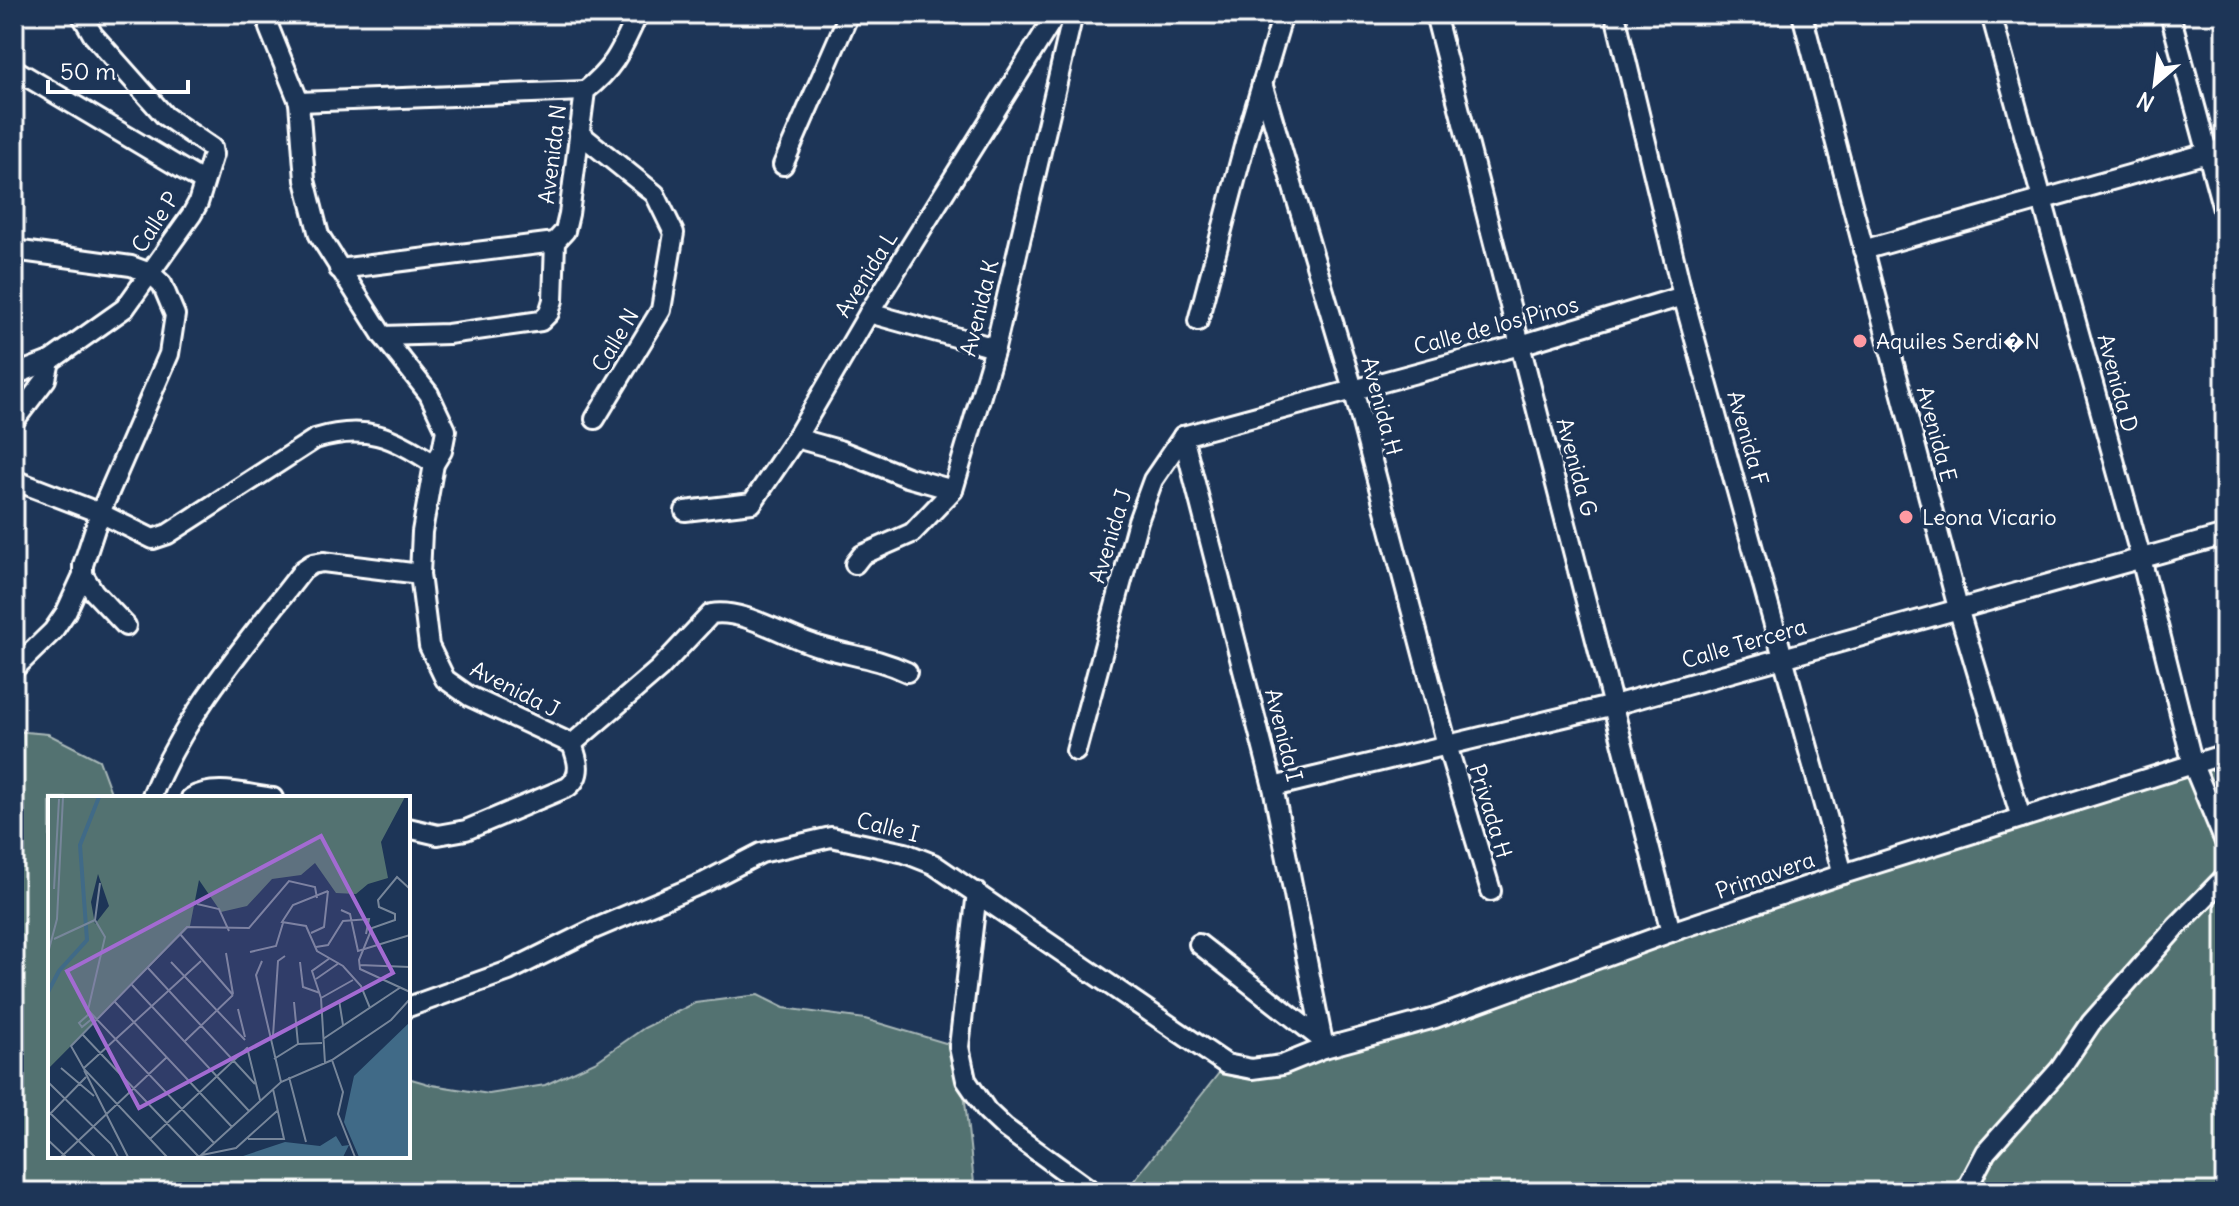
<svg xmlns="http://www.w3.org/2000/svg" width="2239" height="1206" font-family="Delius,sans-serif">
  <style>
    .green { fill: #537271; stroke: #a9b8b8; stroke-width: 2 }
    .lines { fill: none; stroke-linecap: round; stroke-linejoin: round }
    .minor-casing { stroke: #fff; stroke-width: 24 }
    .minor { stroke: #1d3557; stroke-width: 18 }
    .poi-dot { fill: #ff9aa2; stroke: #1d3557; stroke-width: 3 }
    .labels { text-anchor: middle; stroke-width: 7; stroke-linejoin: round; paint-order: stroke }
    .street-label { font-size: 22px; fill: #fff; stroke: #1d3557 }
    .poi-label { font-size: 22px; fill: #fff; stroke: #1d3557; text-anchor: start }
    .inset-river { fill: none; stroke: #406a87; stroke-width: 4 }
    .inset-road { fill: none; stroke: #77869a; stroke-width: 2 }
    .view { fill: #a36bd2; fill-opacity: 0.15; stroke: #a36bd2; stroke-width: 4 }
    .inset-edge { fill: none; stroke: #fff; stroke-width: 4 }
  </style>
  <rect width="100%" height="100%" fill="#1d3557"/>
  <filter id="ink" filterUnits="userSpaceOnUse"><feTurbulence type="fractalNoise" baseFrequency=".0125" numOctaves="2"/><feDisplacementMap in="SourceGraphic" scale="16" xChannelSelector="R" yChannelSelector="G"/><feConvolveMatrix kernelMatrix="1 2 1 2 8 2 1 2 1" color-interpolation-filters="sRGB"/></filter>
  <g filter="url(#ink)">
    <g class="green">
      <path d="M14,731L48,734L99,760L113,798H50V1156H408V1078L432,1085L489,1094L545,1085L597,1061L644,1028L695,1003L758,995L784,1008L865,1019L959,1047L975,1192H14Z"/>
      <path d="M2225,756V1192H1125L1226,1064L1252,1069Z"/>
    </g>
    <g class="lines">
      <g class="minor-casing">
        <g id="minor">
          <path d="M269,14V28L299,102L305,180L319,235L383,336L429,394L446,430L442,451L434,464L422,532L420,574L429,646L445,679L469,696L572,744C578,760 583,775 568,787L466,830L438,835L408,828"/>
          <path d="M1435,14L1671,932"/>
          <path d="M1615,14L1683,296L1843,874"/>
          <path d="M1802,14L1958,608L2021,818"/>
          <path d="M1991,14L2141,558L2193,765L2225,842"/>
          <path d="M2170,14L2225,217"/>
          <path d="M14,69L204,182"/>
          <path d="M1262,83L1353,389L1447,745L1491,891"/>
          <path d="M299,102L585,91"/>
          <path d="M579,133L655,194L674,233L661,310L595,419"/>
          <path d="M783,165L849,14"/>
          <path d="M14,250L131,266L150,273L162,284L175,315L169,354L100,513L83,565V575L94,592L126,626"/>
          <path d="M1863,250L2225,148"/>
          <path d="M339,269L555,242"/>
          <path d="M869,313L995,348"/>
          <path d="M1198,321L1247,135L1283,14"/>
          <path d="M383,336L448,334L541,321L549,313L553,300L555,242L565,231L569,214L585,91C616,66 621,50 638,14"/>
          <path d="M14,375L50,361L125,308L192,214L198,203L213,154L212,148L165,116L93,35L81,14"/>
          <path d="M14,421L46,379L50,361"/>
          <path d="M1183,436L1273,787L1324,1048"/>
          <path d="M1183,436L1520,345L1683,296"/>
          <path d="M796,438L839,450L907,477L953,490"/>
          <path d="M14,480L100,513L153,539L168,534L315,439C365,424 393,436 434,464"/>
          <path d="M685,511L752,503L796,438L869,313L1056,14"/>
          <path d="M855,564L862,555L912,533L953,490L995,348L1073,14"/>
          <path d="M14,669L53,631L66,612L83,575"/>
          <path d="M572,744L659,669L711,614C743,608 786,637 818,646C850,656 875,657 907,672"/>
          <path d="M1076,751L1138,521L1153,480L1183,436"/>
          <path d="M1273,787L1614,705L2225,535"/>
          <path d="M151,798C184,714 248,642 303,570L312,564L323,562L420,574"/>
          <path d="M191,798C215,784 246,795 273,798"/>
          <path d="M977,892L959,1047L966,1080L987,1111L1005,1128L1093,1192"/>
          <path d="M1199,944L1322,1040"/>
          <path d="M408,1007L509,971L594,929L705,882L761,853L831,837L905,853L933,864L1226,1064L1252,1069L1282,1065L1324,1048L1435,1018L1671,932L1843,874L2225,754"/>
          <path d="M1965,1192L1986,1152L2060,1069L2091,1023L2177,926L2225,877"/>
        </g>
      </g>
      <use href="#minor" class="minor"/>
    </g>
  </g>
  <g class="poi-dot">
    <circle cx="1860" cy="341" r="8"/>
    <circle cx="1906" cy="517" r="8"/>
  </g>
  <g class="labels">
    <g class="street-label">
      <text transform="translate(552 154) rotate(-83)" y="8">Avenida N</text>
      <text transform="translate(155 222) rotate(-57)" y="8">Calle P</text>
      <text transform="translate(866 274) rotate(-58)" y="8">Avenida L</text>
      <text transform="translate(979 308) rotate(-76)" y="8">Avenida K</text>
      <text transform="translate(1496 325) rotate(-15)" y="8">Calle de los Pinos</text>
      <text transform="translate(615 340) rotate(-59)" y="8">Calle N</text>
      <text transform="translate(2118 383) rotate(75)" y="8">Avenida D</text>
      <text transform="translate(1382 406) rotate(75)" y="8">Avenida H</text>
      <text transform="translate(1937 434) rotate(75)" y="8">Avenida E</text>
      <text transform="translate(1748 438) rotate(74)" y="8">Avenida F</text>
      <text transform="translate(1577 467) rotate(75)" y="8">Avenida G</text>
      <text transform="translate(1110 536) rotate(-73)" y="8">Avenida J</text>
      <text transform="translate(1744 643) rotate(-16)" y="8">Calle Tercera</text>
      <text transform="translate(515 689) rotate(27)" y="8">Avenida J</text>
      <text transform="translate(1284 735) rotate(76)" y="8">Avenida I</text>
      <text transform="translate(1491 811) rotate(73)" y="8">Privada H</text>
      <text transform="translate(888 827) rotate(14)" y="8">Calle I</text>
      <text transform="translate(1765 875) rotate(-19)" y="8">Primavera</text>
    </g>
    <g class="poi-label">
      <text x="1876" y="349">Aquiles Serdi�N</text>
      <text x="1922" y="525">Leona Vicario</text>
    </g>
  </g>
  <g transform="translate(48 796)">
    <rect width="362" height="362" fill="#1d3557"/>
    <path d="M0,1H357L333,46L340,82L320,88L308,98L288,97L267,67L253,79L224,83L199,110L173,116L151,84L142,130L0,273ZM50,78L61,110L47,128L43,106Z" fill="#537271" fill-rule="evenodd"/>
    <path d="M362,226V361H311L296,326L306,280ZM288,340L294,350L301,349L295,361H192L237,346L272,350Z" fill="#406a87"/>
    <path class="inset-river" d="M0,196L11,175L39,144L32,49L51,1"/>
    <path class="inset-road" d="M6,93L11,3M362,93L349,81L330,104L331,111L347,118V124L324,132L311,164L312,173L362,196M280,95L245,109L234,126L258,130L269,155L295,170L313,190L322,212M149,108L171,113L181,135M293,114L302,118L310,155L362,139M47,124L57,141L40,214L166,347M47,124L52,87M263,137L276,131L280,95M132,138L185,199M6,143L47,124M268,151L280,149L295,125L321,123L318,138M202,156L228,150L235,127M0,157L9,123L15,1M178,157L185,198M214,165L208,179L233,286M123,166L197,244M252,166L255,191L272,197M311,169L362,171M100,172L207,288M268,183L291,167M84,189L201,315M273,202L305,184M291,204L295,229M67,206L184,331M246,206L250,248M190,213L197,241M41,218L31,227L34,231L45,222L42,219M35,239L151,361M225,240L230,165L237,160M275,243L353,191M137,245L185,199M199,251L212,304M226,263L250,248L274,247M284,264L295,296L290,318L307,361M277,267L273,202L264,175L282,162M13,272L46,300M36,272L153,165M36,274L80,361M241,281L258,346M0,286L63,348L70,361M0,315L47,361M1,319L38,281M102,343L199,252M200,343H236L225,293M0,344L18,361M154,359L188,352L229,315M13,361L119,261M119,361L36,273L23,250L139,131L201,132L241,85L267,91L269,102M151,361L233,286L284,264L343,224L362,203"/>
    <path class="view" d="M273,40L345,177L91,312L19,175Z"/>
    <rect width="362" height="362" class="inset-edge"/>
  </g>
  <rect width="2239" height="1206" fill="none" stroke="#1d3557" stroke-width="48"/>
  <rect x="24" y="24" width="2191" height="1158" fill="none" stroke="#fff" stroke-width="3" filter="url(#ink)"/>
  <g transform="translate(2155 84) rotate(208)" stroke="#1d3557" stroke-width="6" paint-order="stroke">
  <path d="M0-6L14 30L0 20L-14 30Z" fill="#ffffff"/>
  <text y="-12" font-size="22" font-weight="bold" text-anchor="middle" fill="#ffffff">N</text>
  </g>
  <path d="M48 80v12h140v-12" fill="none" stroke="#ffffff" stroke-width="4"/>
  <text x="60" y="80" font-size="24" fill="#ffffff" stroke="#1d3557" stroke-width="6" paint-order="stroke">50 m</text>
</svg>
